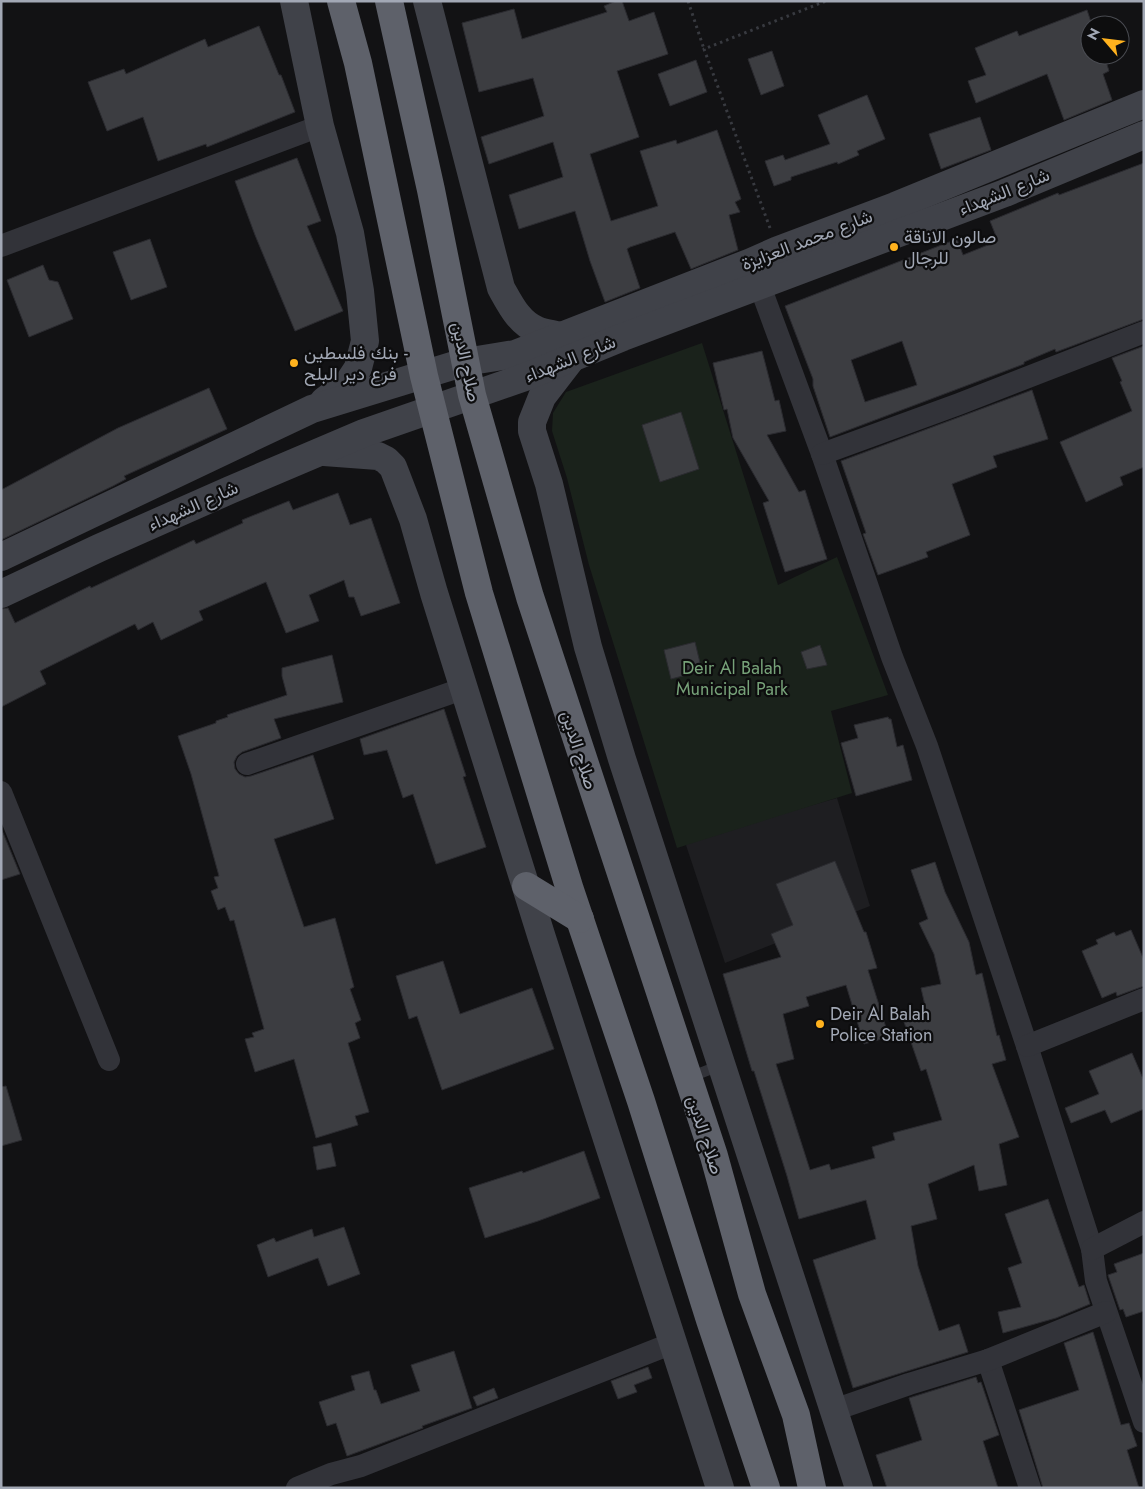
<svg xmlns="http://www.w3.org/2000/svg" width="1145" height="1489" font-family="Jost,Vazirmatn,sans-serif">
  <style>
    .built { fill: #1e1e21 }
    .green { fill: #1a221b }
    .building { fill: #3c3d41; stroke: #2b2b30; fill-rule: evenodd }
    .lines { fill: none; stroke-linecap: round; stroke-linejoin: round }
    .path { stroke: #383a40; stroke-width: 3; stroke-dasharray: 2.5 4; stroke-linecap: butt }
    .lane { stroke: #323339; stroke-width: 11 }
    .street { stroke: #323339; stroke-width: 22 }
    .secondary { stroke: #404249; stroke-width: 28 }
    .highway { stroke: #5e616a; stroke-width: 28 }
    .poi-dot { fill: #ffb21e; stroke: #0d0d0e; stroke-width: 2 }
    .labels { text-anchor: middle; stroke-width: 4.5; stroke-linejoin: round; paint-order: stroke }
    .street-label { font-size: 18px; fill: #a2a8b5; stroke: #0d0d0e }
    .poi-label { font-size: 18px; fill: #a2a8b5; stroke: #0d0d0e; text-anchor: start }
    .park-label { font-size: 18px; fill: #77a279; stroke: #0d0d0e }
  </style>
  <rect width="100%" height="100%" fill="#121214"/>
  <path class="built" d="M837,798L870,906L725,963L685,842Z"/>
  <path class="green" d="M702,343L778,585L837,557L888,695L831,711L852,793L677,848L589,565L567,478L552,431L553,413L566,392Z"/>
  <g class="building">
    <path d="M616,1H622L629,21L654,12L668,54L617,71L639,137L590,154L611,221L658,206L640,151L676,140L677,144L717,130L741,199L735,202L740,212L729,215L738,250L691,269L675,232L630,247L627,249L640,288L605,302L590,261L575,211L519,229L509,195L563,177L553,142L489,164L481,137L544,116L533,78L479,92L462,23L514,9L522,39L607,12L604,6Z"/>
    <path d="M1087,10L1092,25H1090V55H1104L1109,71L1103,74L1112,100L1064,120L1047,74L976,103L968,81L986,75L975,48L1017,31L1019,36Z"/>
    <path d="M259,26L279,75H281L295,112L207,147L206,144L158,161L143,117L107,131L88,82L124,69L126,74L205,39L208,47Z"/>
    <path d="M772,51L784,86L761,95L748,59Z"/>
    <path d="M696,60L707,92L670,106L658,74Z"/>
    <path d="M867,95L885,139L857,151L859,155L838,164L837,162L791,177V180L774,186L765,161L783,155L785,160L830,144L818,115Z"/>
    <path d="M980,117L991,150L941,169L929,134Z"/>
    <path d="M297,158L321,221L307,226L343,311L295,331L255,235L235,181Z"/>
    <path d="M1144,163V319L1056,352L1055,349L1024,362V364L830,437L813,386V379L785,306L957,239L963,255L998,241L990,221L1058,193L1059,195ZM902,341L917,385L865,402L851,360Z"/>
    <path d="M150,239L167,287L131,300L113,252Z"/>
    <path d="M43,265L49,280L58,282L73,319L29,337L7,280Z"/>
    <path d="M1144,346V467L1120,477L1123,485L1086,502L1060,442L1132,411L1120,382L1122,381L1112,358Z"/>
    <path d="M762,351L775,401L779,400L786,431L767,435L799,492L805,490L827,559L785,572L763,503L769,501L733,438L727,409L724,410L713,363Z"/>
    <path d="M209,388L227,429L124,476L126,479L113,486L1,540V490L118,428Z"/>
    <path d="M1032,390L1048,439L993,456L997,467L952,484L970,535L926,552L928,557L878,575L863,534L866,533L841,461Z"/>
    <path d="M681,412L699,469L660,482L642,425Z"/>
    <path d="M338,493L350,525L371,518L400,603L361,616L354,597H349L344,580L309,595L319,621L286,633L266,582L199,611L203,620L161,640L153,622L138,630L135,624L40,671L46,684L1,707V609L8,608L15,623L90,586L91,588L194,540L196,544L243,523L242,520L289,501L293,510Z"/>
    <path d="M695,642L702,671L671,679L664,650Z"/>
    <path d="M820,645L827,665L807,669L801,652Z"/>
    <path d="M332,655L343,702L274,719L281,738L242,752L237,756L234,762L235,769L239,774L245,777L251,776L313,755L334,819L274,839L304,927L335,918L354,987L350,989L361,1020L355,1023L360,1038L348,1043L369,1112L355,1116L358,1125L316,1138L294,1059L255,1072L245,1039L254,1037L252,1033L264,1029L234,920L230,921L225,907L218,910L211,891L218,888L214,877L219,876L191,774L178,736L216,723V721L228,717L227,715L287,695L282,676V668Z"/>
    <path d="M444,709L466,776L463,777L486,847L436,864L413,794L403,798L387,750L364,755L360,739Z"/>
    <path d="M888,717L889,719H891L897,747L903,745L912,780L856,796L841,743L858,738L854,725Z"/>
    <path d="M1,828L20,874L1,880Z"/>
    <path d="M835,861L864,932H866L877,968L868,970L889,1037L864,1044L846,985L806,997L809,1006L783,1014L794,1059L776,1064L810,1170L829,1164L831,1170L875,1158L872,1147L895,1140L893,1133L942,1120L926,1069L921,1071L903,1019L927,1014L921,988L941,984L934,954L919,923L928,919L911,870L935,862L945,892L969,942L976,975L982,973L997,1036L999,1035L1006,1060L992,1064L1019,1137L999,1144L1007,1185L979,1191L974,1165L928,1184L937,1219L911,1226L918,1266L939,1331L959,1324L968,1352L853,1388L813,1260L876,1239L866,1200L799,1219L787,1176L754,1071H752L723,974L781,957L771,934L793,925L776,884Z"/>
    <path d="M1131,930L1144,960V986L1117,996L1116,992L1102,998L1082,951L1098,944L1096,940L1114,932L1116,936Z"/>
    <path d="M443,961L460,1014L532,988L554,1049L442,1090L417,1016L409,1019L396,976Z"/>
    <path d="M1132,1053L1144,1081V1109L1111,1123L1105,1110L1071,1123L1065,1108L1099,1094L1089,1071Z"/>
    <path d="M6,1086L22,1140L1,1146V1087Z"/>
    <path d="M331,1143L336,1166L317,1170L313,1147Z"/>
    <path d="M584,1151L600,1198L538,1221L485,1238L469,1188L522,1171L523,1173Z"/>
    <path d="M1048,1199L1079,1287L1084,1285L1090,1304L1056,1318L1003,1333L998,1312L1021,1307L1008,1268L1022,1263L1005,1214Z"/>
    <path d="M344,1227L360,1274L328,1286L318,1258L268,1277L257,1245L274,1238L276,1242L312,1229L314,1237Z"/>
    <path d="M1144,1253V1311L1126,1317L1123,1309L1120,1310L1108,1275L1117,1272L1114,1264Z"/>
    <path d="M1093,1332L1121,1425L1129,1423L1137,1446L1127,1450L1139,1488H1043L1019,1410L1079,1390L1064,1343Z"/>
    <path d="M454,1351L472,1408L422,1426L423,1428L347,1456L336,1423L327,1426L319,1402L355,1390L351,1376L369,1371L374,1390H376L381,1404L420,1391L411,1365Z"/>
    <path d="M648,1367L652,1378L634,1385L637,1392L618,1399L611,1381Z"/>
    <path d="M976,1377L978,1383L981,1382L999,1435L983,1441L998,1488H887L876,1455L922,1440L909,1398Z"/>
    <path d="M494,1388L498,1398L477,1406L473,1397Z"/>
  </g>
  <g class="lines">
    <g class="path">
      <path d="M688,1L704,49"/>
      <path d="M770,228L704,49L826,1"/>
    </g>
    <path class="lane" d="M688,1078L721,1065"/>
    <g class="street">
      <path d="M1,246L320,126"/>
      <path d="M754,270L822,454L892,657L927,746L1027,1046L1092,1249L1096,1281L1144,1422"/>
      <path d="M822,454L959,404L1144,332"/>
      <path d="M247,764L465,688"/>
      <path d="M1,792L109,1060"/>
      <path d="M1027,1046L1144,999"/>
      <path d="M1092,1249L1144,1222"/>
      <path d="M988,1360L1030,1488"/>
      <path d="M834,1410L909,1384L988,1360L1106,1312"/>
      <path d="M297,1488L331,1474L361,1466L673,1343"/>
    </g>
    <g class="secondary">
      <path d="M294,1L320,126L350,233L360,291L365,341L358,368L348,383L324,401"/>
      <path d="M427,1L501,288C510,304 519,323 537,330C544,333 553,334 560,336"/>
      <path d="M572,358L542,397L532,422V431L549,484L588,647L622,759L859,1488"/>
      <path d="M324,452L378,456L386,460L393,467L413,519L434,593L542,938L720,1488"/>
      <path d="M1,557L312,409L465,362L515,354L751,262L778,250L895,206L1144,104"/>
      <path d="M1,594L99,548L230,490L364,433L525,377L623,337L1005,193L1144,135"/>
    </g>
    <g class="highway">
      <path d="M341,1L358,63L424,376L479,593L570,890L641,1101L710,1320L766,1488"/>
      <path d="M389,1L431,190L472,395L530,597L714,1156L752,1294L796,1415L812,1488"/>
      <path d="M526,886L580,919"/>
    </g>
  </g>
  <g class="poi-dot">
    <circle cx="894" cy="247" r="5"/>
    <circle cx="294" cy="363" r="5"/>
    <circle cx="820" cy="1024" r="5"/>
  </g>
  <g class="labels">
    <g class="street-label">
      <text transform="translate(1004 192) rotate(-22)" y="6">شارع الشهداء</text>
      <text transform="translate(807 240) rotate(-21)" y="6">شارع محمد العزايزة</text>
      <text transform="translate(570 359) rotate(-22)" y="6">شارع الشهداء</text>
      <text transform="translate(466 362) rotate(78)" y="6">صلاح الدين</text>
      <text transform="translate(193 506) rotate(-24)" y="6">شارع الشهداء</text>
      <text transform="translate(579 750) rotate(72)" y="6">صلاح الدين</text>
      <text transform="translate(705 1135) rotate(72)" y="6">صلاح الدين</text>
    </g>
    <g class="poi-label">
      <text x="904" y="243">صالون الاناقة<tspan x="904" dy="21">للرجال</tspan></text>
      <text x="304" y="359">بنك فلسطين -<tspan x="304" dy="21">فرع دير البلح</tspan></text>
      <text x="830" y="1020">Deir Al Balah<tspan x="830" dy="21">Police Station</tspan></text>
    </g>
    <g class="park-label">
      <text x="732" y="674">Deir Al Balah<tspan x="732" dy="21">Municipal Park</tspan></text>
    </g>
  </g>
  <rect width="1145" height="1489" fill="none" stroke="#a2a8b5" stroke-width="5"/>
  <g transform="translate(1105 40) rotate(298)"><circle r="24" fill="#0d0d0e" stroke="#494b51"/>
  <path d="M0-4L9 19L0 12L-9 19Z" fill="#ffb21e"/>
  <text y="-8" font-size="14" font-weight="bold" text-anchor="middle" fill="#a2a8b5">N</text>
  </g>
</svg>
